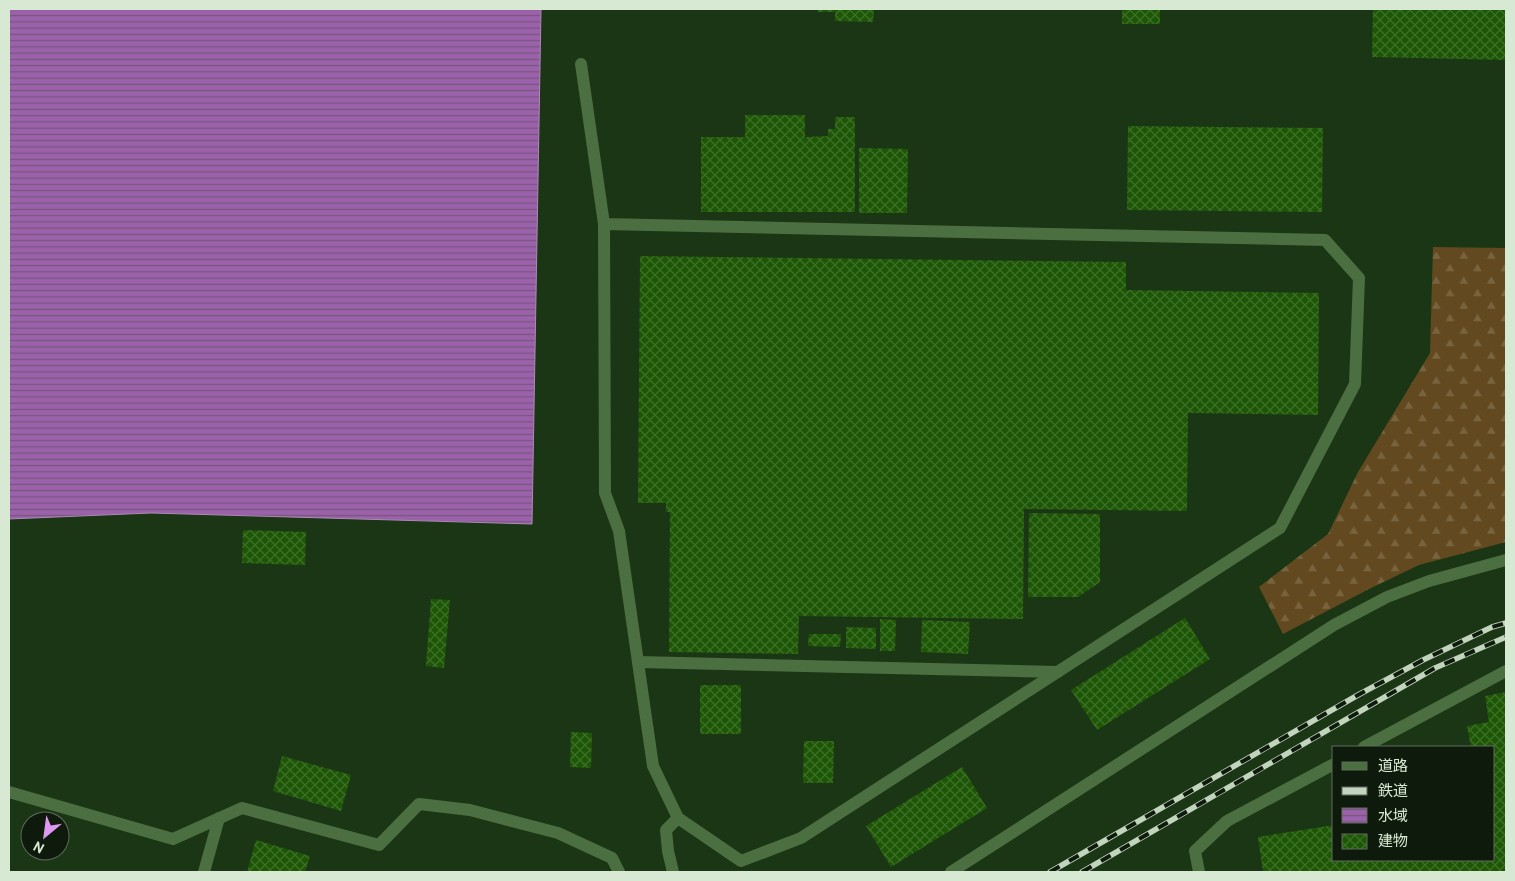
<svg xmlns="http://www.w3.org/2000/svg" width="1515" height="881" font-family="Overpass,'Noto Sans JP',sans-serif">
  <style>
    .forest { fill: url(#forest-firs) }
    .water { fill: url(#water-rules); stroke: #ad8ab6 }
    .building { fill: url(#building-cross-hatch) }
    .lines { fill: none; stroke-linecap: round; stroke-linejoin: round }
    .minor { stroke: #4b6f41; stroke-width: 12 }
    .rail-casing { stroke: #c2d4be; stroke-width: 5.5 }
    .rail { stroke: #0e1a0b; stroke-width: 4; stroke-dasharray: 11; stroke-linecap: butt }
  </style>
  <defs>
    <pattern id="forest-firs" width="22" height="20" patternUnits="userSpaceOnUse" patternTransform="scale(1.25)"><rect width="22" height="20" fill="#62491f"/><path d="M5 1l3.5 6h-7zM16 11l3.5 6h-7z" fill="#78633f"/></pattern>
    <pattern id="water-rules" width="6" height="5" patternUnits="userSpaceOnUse" patternTransform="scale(1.25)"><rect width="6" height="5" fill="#9b61aa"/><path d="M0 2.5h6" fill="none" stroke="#77567f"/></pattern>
    <pattern id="building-cross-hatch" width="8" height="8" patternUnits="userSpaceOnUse" patternTransform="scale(1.25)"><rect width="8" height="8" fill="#1d5705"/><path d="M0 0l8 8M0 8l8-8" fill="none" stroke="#3d6f29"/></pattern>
  </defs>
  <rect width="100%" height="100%" fill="#1b3614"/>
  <path class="forest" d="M1433,247L1506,248V542L1419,565L1369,589L1283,634L1259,587L1328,534L1358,472L1430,353Z"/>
  <path class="water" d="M9,9H541L532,524L151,513L9,519Z"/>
  <g class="building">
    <path d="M818,9H874L873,22L835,21V12H818Z"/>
    <rect x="1122" y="9" width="38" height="15"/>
    <path d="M1373,9H1506V60L1372,57Z"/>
    <path d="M745,115H805V137L828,136V129H835V117H855V212H701V137H745Z"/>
    <path d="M1128,126L1323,128L1322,212L1127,210Z"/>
    <path d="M859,148L908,149L907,213H859Z"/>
    <path d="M640,256L1126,262V290L1319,293L1318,415L1188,413L1187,511L1024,509L1023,619L799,616L798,654L669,652L670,512H666V503H638Z"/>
    <path d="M1029,513L1100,514V582L1078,597H1028Z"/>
    <path d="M243,530L306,532L305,565L242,563Z"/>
    <path d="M431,599L450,600L444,668L426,666Z"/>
    <path d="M1185,618L1210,659L1097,730L1071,690Z"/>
    <path d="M880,619L896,620L895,651H880Z"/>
    <path d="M922,620L970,622L968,654L921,652Z"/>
    <path d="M846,627L876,628V649L846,648Z"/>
    <path d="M809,634H841L840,647L808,646Z"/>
    <rect x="700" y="685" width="41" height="49"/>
    <path d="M1506,692V872H1263L1258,837L1334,825V860H1494V747H1471L1467,726L1489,722L1485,696Z"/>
    <path d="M571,732L592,733L591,768L570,767Z"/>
    <path d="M804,741H834L833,783H803Z"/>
    <path d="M282,756L351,775L341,811L273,791Z"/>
    <path d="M962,767L987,808L891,867L866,826Z"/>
    <path d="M256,840L310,856L305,872H247Z"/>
  </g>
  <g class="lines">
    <g class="minor">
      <path d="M581,64L604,224L605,493L619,531L653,766L678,818L741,861L801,838L1280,528L1355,384L1359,278L1325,240L604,224"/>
      <path d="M638,662L1058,672"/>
      <path d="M1364,747L1506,671"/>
      <path d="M9,792L173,839L242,808L379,845L419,804L470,810L558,833L612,858L619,872"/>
      <path d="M204,872L219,818"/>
      <path d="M673,872L668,851L666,830L678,818"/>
      <path d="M951,872L1334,625L1387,597L1429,581L1506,560"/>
      <path d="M1199,872L1195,851L1227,821L1334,764"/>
    </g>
    <g class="rail-casing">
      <g id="rail">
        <path d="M1050,872L1358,695L1423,660L1492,627L1506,623"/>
        <path d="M1082,872L1435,668L1506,637"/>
      </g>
    </g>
    <use href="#rail" class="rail"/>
  </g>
  <rect width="1515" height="881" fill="none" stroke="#d7e8d3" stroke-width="20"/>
  <rect x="1332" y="746" width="162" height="115" fill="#0e1a0b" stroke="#5e6c5b"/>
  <rect x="1342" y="762" width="25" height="8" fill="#4b6f41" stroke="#5e6c5b"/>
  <text x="1378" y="771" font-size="15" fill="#d7e8d3">道路</text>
  <rect x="1342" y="787" width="25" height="8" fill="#c2d4be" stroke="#5e6c5b"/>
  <text x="1378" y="796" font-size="15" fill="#d7e8d3">鉄道</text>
  <rect x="1342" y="808" width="25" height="15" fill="url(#water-rules)" stroke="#5e6c5b"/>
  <text x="1378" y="821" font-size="15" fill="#d7e8d3">水域</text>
  <rect x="1342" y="834" width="25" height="15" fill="url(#building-cross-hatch)" stroke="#5e6c5b"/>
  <text x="1378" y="846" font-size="15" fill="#d7e8d3">建物</text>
  <g transform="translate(45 836) rotate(209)"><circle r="24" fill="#0e1a0b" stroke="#5e6c5b"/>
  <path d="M0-4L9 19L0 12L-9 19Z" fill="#df98f1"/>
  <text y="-8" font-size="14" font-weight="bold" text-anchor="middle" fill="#d7e8d3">N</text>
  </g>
</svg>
